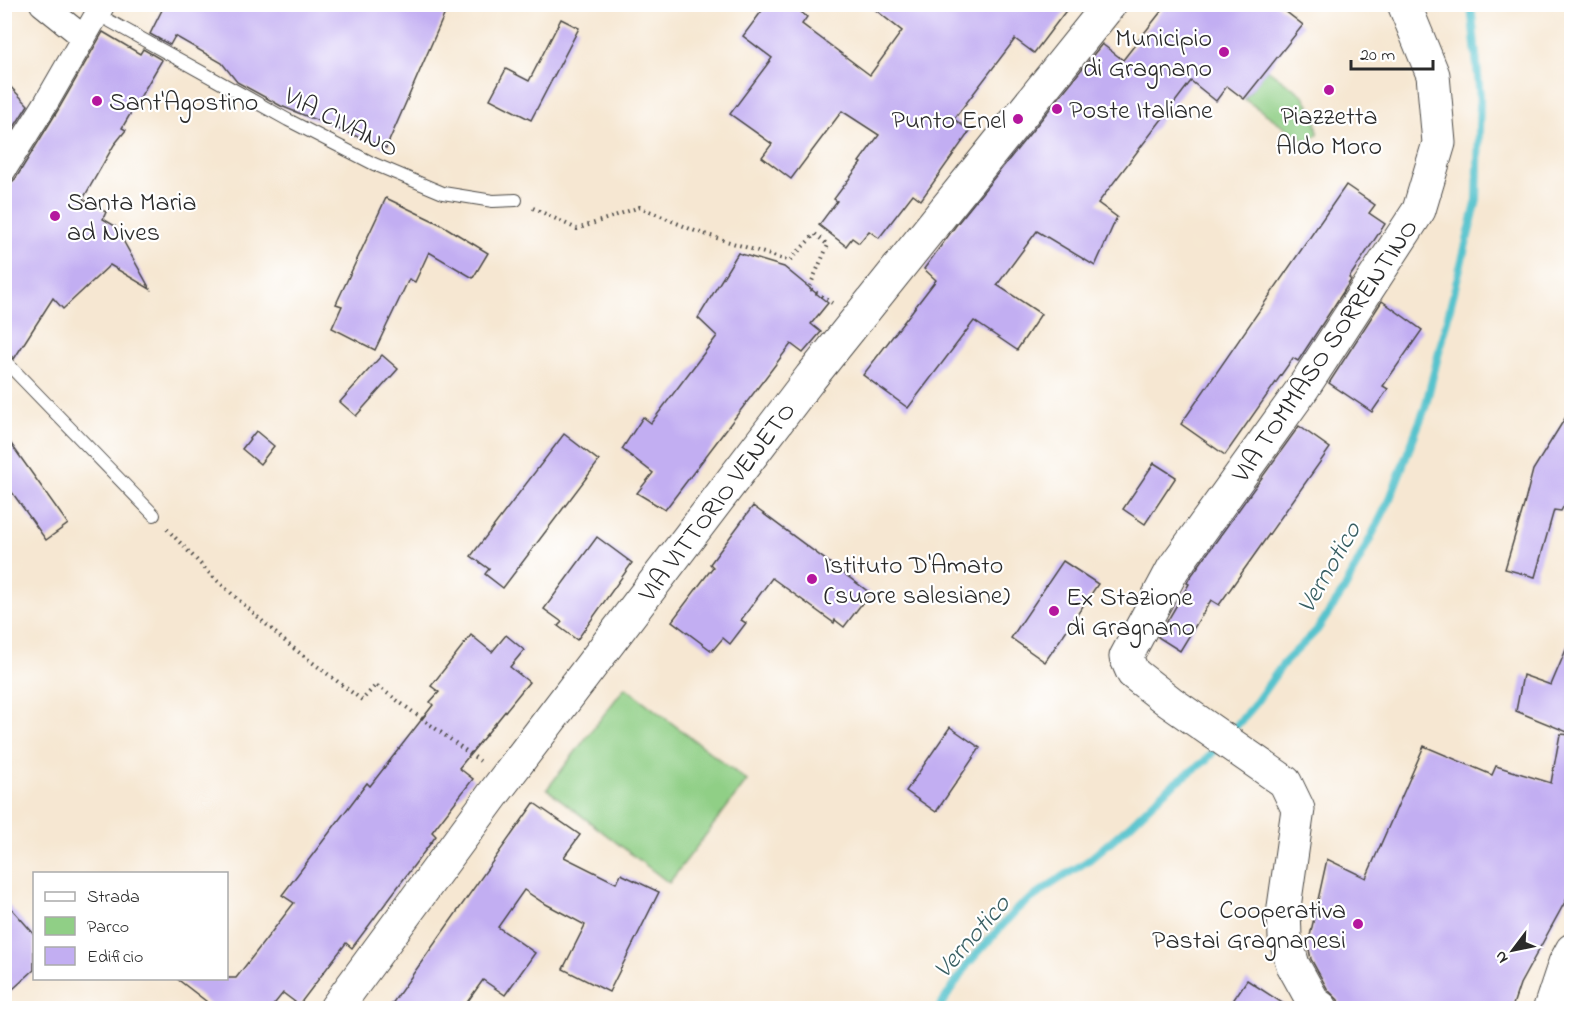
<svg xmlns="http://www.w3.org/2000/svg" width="1576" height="1013" font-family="'Indie Flower',sans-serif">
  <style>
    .green { fill: #90cf86; stroke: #5e7d58; stroke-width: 1.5 }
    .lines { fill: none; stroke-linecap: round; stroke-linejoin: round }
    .stream { stroke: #56c3cd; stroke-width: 8 }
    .building { fill: #c2aef2 }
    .lane-casing { stroke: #494744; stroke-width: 14 }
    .street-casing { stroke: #494744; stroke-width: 26 }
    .secondary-casing { stroke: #494744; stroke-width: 35 }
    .path { stroke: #494744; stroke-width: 4; stroke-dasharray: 1.5 4.5; stroke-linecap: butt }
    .lane { stroke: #fff; stroke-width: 12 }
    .street { stroke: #fff; stroke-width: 24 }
    .secondary { stroke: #fff; stroke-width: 33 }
    .poi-dot { fill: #b5179e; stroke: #fff; stroke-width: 2 }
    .labels { text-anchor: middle; stroke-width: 4.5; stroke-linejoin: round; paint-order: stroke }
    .poi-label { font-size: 26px; fill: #2b2b2b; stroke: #fff; text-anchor: start }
    .street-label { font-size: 26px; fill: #2b2b2b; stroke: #fff }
    .water-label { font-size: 27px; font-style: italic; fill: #3a6064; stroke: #fff }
  </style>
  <rect width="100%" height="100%" fill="#fff"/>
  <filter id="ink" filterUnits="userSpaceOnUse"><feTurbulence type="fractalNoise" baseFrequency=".0167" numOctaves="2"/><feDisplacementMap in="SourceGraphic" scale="12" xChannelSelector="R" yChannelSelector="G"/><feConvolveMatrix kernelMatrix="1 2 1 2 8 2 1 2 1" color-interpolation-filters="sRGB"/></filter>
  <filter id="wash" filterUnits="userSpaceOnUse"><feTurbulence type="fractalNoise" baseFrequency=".008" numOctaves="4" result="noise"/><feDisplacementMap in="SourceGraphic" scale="24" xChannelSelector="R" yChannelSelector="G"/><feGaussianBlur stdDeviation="1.35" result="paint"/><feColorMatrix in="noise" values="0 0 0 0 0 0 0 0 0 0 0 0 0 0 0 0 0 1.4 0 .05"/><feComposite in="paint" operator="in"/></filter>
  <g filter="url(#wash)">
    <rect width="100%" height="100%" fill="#f6e7d2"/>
    <g class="green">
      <path d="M1267,69L1304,96L1315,115L1318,134L1307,142L1244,99Z"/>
      <path d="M625,687L747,781L669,883L547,789Z"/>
    </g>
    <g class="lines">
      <g class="stream">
        <path d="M1229,734L1252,708L1283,664L1317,630L1344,590L1389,501L1425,408L1477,200L1480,97L1471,4"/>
        <path d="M939,1008L967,965L1017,909L1053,883L1089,860L1130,825L1167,789L1205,761L1220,744"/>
      </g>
    </g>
    <g id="blocks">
      <g class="building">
        <path d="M165,4H449L386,148L281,106L237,82L222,63L175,36L170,45L150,34Z"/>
        <path d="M767,4H791L807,17L802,24L870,75L902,31L868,4H1071L1034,53L1015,39L954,119L970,131L921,200L913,194L879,238L869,231L859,243L852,238L846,246L819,225L837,201L834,199L861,163L859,162L879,135L842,111L791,179L762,157L772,144L730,114L772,58L743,36Z"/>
        <path d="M1167,4H1276L1303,25L1244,99L1227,86L1216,101L1191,81L1098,203L1117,217L1095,266L1037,231L997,285L1041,314L1017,350L974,321L908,408L863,375L936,280L924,269L957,224L1102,44L1123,60Z"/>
        <path d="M561,19L579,28L531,120L490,99L506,69L529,81Z"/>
        <path d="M103,32L140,54L143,49L162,60L122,128L126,130L114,145L83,199L106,212L103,219L115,226L150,289L110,265L63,309L53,298L14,359L9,354L4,352V195L12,182L16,178L58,110Z"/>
        <path d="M4,80L28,105L11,132L4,138Z"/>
        <path d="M1346,185L1375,205L1369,213L1385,224L1349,278L1351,280L1298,361L1293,358L1225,455L1181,424Z"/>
        <path d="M386,198L442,225L488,253L473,278L429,252L415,282L409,279L375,350L332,328L342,306L336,304Z"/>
        <path d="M738,253L784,267L828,303L811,324L821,332L803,353L791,344L665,510L637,493L653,473L622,449L643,417L651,423L717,336L698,318Z"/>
        <path d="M1382,301L1422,330L1383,386L1388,389L1372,412L1329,383Z"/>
        <path d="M382,355L398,369L356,416L340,402Z"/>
        <path d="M1572,407V499L1567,500L1561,511L1554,510L1535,577L1505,569L1524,505L1533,470Z"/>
        <path d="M1299,426L1330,448L1219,605L1211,600L1180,651L1158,637L1189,584L1187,583L1189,579Z"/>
        <path d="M256,431L274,446L260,464L242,449Z"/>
        <path d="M4,434L68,524L46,540L4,481Z"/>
        <path d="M564,434L599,461L503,588L485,574L489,569L471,556Z"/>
        <path d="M1154,463L1176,477L1145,524L1123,509Z"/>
        <path d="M753,506L870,593L844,627L835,620L834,623L772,578L741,620L746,623L730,644L723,638L712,651L672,621L713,567L710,564Z"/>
        <path d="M597,537L632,563L577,640L558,626L562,622L544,609Z"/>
        <path d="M1063,561L1098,584L1045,662L1011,638Z"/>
        <path d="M471,635L492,652L506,635L524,650L510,667L529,682L459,768L473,779L432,832L436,836L352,948L346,943L299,1005L283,993L271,1008H215L176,978H236L294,903L282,895L367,783L370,786L433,705L430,702L439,692L431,686Z"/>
        <path d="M1571,638H1572V734L1516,711L1523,675L1551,685Z"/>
        <path d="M950,727L980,748L936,812L906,791Z"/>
        <path d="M1560,734L1572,735V889L1520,984L1512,1008H1340L1338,1000L1328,990L1311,959L1308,945L1327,859L1366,878L1424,746L1492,775L1496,766L1551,783Z"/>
        <path d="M534,803L580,835L564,857L616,883L621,874L659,892L609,992L563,969L585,925L542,902L524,890L498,927L535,953L505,995L483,980L463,1008H389Z"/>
        <path d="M4,900L34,934V970L4,997Z"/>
        <path d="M1247,980L1290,1008H1228Z"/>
      </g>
    </g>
  </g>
  <g filter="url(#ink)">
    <use href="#blocks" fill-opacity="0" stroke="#494744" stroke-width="1.5"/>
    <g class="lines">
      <g class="lane-casing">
        <g id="lane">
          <path d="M97,14L288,120L374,164L443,193L493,201L516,200"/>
          <path d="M4,360L154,515"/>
        </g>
      </g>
      <g class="street-casing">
        <g id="street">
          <path d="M42,4L83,37"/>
          <path d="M4,170L46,103L103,4"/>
        </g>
      </g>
      <g class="secondary-casing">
        <g id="secondary">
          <path d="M336,1008L495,792L811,377L1110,4"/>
          <path d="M1321,1008L1314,1003L1293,965L1285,938L1284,907L1298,809L1285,782L1170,702L1133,673L1126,657L1173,569L1301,391L1419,210L1439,143L1433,75L1404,4"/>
          <path d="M1550,1008L1565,963L1572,950"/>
        </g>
      </g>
      <g class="path">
        <path d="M533,208L577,229L640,207L695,231L789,261L815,234L828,245L809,288L832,303"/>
        <path d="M167,529L212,576L288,644L362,700L376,685L480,761"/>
      </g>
      <use href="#lane" class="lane"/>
      <use href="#street" class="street"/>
      <use href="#secondary" class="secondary"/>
    </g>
  </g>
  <g class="poi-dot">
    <circle cx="1224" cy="52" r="6"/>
    <circle cx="1329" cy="90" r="6"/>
    <circle cx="97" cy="101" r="6"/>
    <circle cx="1057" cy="109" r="6"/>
    <circle cx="1018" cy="119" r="6"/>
    <circle cx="55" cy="216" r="6"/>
    <circle cx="812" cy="579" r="6"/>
    <circle cx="1054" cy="611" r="6"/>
    <circle cx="1358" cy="924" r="6"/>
  </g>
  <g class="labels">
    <g class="poi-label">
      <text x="1212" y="46" text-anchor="end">Municipio<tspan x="1212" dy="30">di Gragnano</tspan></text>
      <text x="109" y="110">Sant'Agostino</text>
      <text x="1069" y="118">Poste Italiane</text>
      <text x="1329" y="124" text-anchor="middle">Piazzetta<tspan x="1329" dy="30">Aldo Moro</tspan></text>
      <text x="1006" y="128" text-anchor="end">Punto Enel</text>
      <text x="67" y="210">Santa Maria<tspan x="67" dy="30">ad Nives</tspan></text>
      <text x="824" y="573">Istituto D'Amato<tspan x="824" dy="30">(suore salesiane)</tspan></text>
      <text x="1066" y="605">Ex Stazione<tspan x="1066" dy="30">di Gragnano</tspan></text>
      <text x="1346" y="918" text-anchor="end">Cooperativa<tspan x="1346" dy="30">Pastai Gragnanesi</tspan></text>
    </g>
    <g class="street-label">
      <text transform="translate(342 121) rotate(27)" y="9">VIA CIVANO</text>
      <text transform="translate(1324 350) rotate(-56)" y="9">VIA TOMMASO SORRENTINO</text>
      <text transform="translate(716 501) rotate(-53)" y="9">VIA VITTORIO VENETO</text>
    </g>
    <g class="water-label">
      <text transform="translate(1328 567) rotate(-60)" y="9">Vernotico</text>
      <text transform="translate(971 936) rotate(-49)" y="9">Vernotico</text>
    </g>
  </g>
  <rect width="1576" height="1013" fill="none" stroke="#fff" stroke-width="24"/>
  <rect x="33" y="872" width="195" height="108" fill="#ffffff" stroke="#aaaaaa" stroke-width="1.5"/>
  <rect x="45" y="892" width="30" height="9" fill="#ffffff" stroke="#aaaaaa" stroke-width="1.5"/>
  <text x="87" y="902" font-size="18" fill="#2b2b2b">Strada</text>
  <rect x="45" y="917" width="30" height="18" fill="#90cf86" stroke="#aaaaaa" stroke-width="1.5"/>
  <text x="87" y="932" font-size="18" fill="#2b2b2b">Parco</text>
  <rect x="45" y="947" width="30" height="18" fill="#c2aef2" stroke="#aaaaaa" stroke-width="1.5"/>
  <text x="87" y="962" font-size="18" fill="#2b2b2b">Edificio</text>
  <g transform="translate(1513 950) rotate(238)" stroke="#ffffff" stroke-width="4.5" paint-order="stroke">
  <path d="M0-4.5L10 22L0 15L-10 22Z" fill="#2b2b2b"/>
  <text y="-9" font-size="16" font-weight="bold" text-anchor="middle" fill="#2b2b2b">N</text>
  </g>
  <path d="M1351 60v9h82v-9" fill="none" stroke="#2b2b2b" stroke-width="3"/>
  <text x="1360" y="60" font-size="18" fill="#2b2b2b" stroke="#ffffff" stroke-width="4.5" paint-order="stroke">20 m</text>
</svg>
